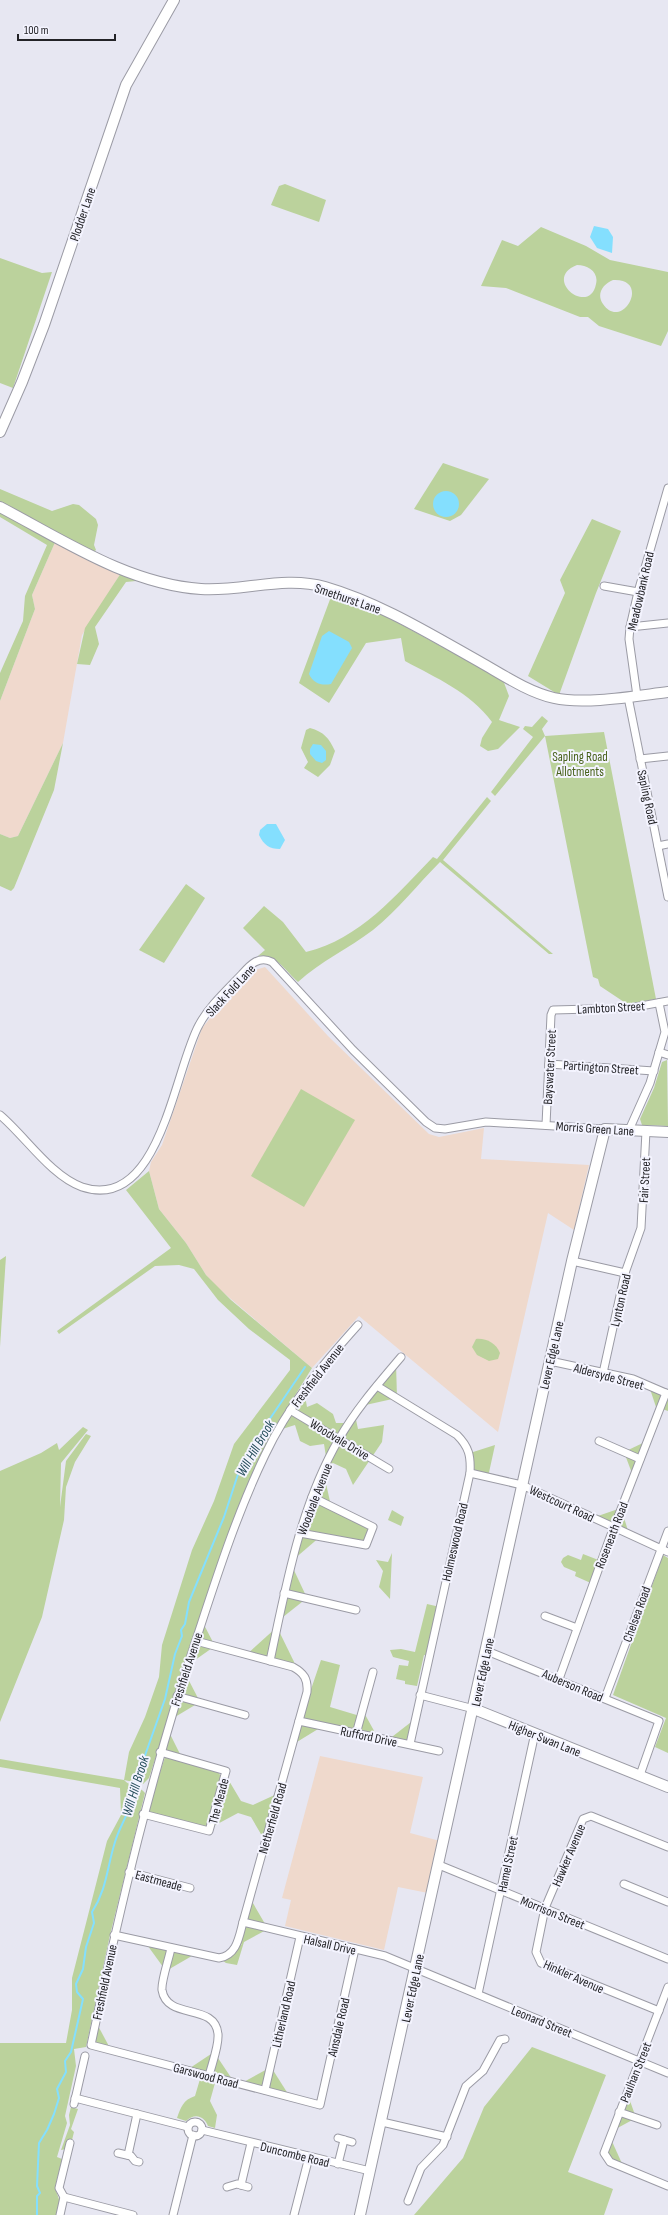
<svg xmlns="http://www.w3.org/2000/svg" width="668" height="2215" font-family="'Sofia Sans Condensed',sans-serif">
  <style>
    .industrial { fill: #f0d9cd }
    .education { fill: #efd9cc }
    .green { fill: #bbd29c; fill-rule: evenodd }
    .water { fill: #84dffe }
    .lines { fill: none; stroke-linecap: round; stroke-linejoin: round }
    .stream { stroke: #84dffe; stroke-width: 2 }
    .street-casing { stroke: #9b9ba5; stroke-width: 9 }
    .secondary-casing { stroke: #9b9ba5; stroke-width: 12 }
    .street { stroke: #fff; stroke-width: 7 }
    .secondary { stroke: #fff; stroke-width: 10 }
    .labels { text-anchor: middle; stroke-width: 4; stroke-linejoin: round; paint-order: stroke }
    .street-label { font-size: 13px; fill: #232327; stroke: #f4f4ff }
    .park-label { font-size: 13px; fill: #47611a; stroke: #f4f4ff }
    .water-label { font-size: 14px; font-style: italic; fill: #244d5a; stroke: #f4f4ff }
  </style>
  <rect width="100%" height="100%" fill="#e7e7f2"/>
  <path class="industrial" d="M56,540L121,573L82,635L63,743L18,836L10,838L0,834V701L35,609L32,595Z"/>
  <g class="education">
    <path d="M265,967L328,1036L429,1134L439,1137L484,1128L481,1159L589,1165L574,1230L548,1213L498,1432L359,1316L312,1368L218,1288L206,1275L186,1243L159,1209L149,1171L151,1162L162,1145L202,1028L249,972Z"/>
    <path d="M320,1756L423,1777L410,1833L440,1841L428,1893L398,1887L384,1950L285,1926L291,1900L282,1898Z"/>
  </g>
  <g class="green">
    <path d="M285,184L326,200L319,222L271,205L279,186Z"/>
    <path d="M541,227L586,246L610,260L668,272V331L661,346L599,326L588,317H580L506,288L481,286L502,240L518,246ZM577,265C588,265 599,272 596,284C590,317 541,279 577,265ZM613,280C652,278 622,332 603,304C596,294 603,284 613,280Z"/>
    <path d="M0,258L42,273L52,272L13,388L0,383Z"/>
    <path d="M443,463L489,479L461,515L450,521L414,509Z"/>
    <path d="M0,489L52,511L73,504L79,505L96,519L98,525L94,545L96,550L94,552L0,502Z"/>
    <path d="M0,510L56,540L32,595L35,609L0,701V673L23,621L25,596L47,545L0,517Z"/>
    <path d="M592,519L621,531L596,593L559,695L528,676L565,593L560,580Z"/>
    <path d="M121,573L136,579V581L126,582L95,627L99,644L90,665L77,664L85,628Z"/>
    <path d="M332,594L380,613L503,680L509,696L499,720L520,727L498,749L488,751L480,746L482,738L492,722C470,692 436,678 405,661L401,638L366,643L329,703L299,683Z"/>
    <path d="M542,716L548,721L542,729L545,736L604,732L656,999L627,1004L600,986L598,979L593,977L545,736L495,796L491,792L533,737L523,729L525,726L532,727Z"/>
    <path d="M310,728C324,732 329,738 335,751L330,765L318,777L304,768L308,762L301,748L306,730Z"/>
    <path d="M63,743L54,790L14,888L11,891L0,886V834L10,838L18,836Z"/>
    <path d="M487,797L491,801L443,860L553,954H549L440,862C418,884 398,910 373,930C348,949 321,961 298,982C286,971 275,953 258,956L265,950L243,928L264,906L283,922L306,952C360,939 396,895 433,857L437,859Z"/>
    <path d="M186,884L205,898L164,963L139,950Z"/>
    <path d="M667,1060L668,1126L642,1125L640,1119L654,1088L662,1062Z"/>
    <path d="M301,1089L355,1120L304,1207L251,1176Z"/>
    <path d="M149,1171L159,1209L186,1243L206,1275L231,1300L312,1368L281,1418L255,1469L218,1563L149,1778L143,1784L124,1780C130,1787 140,1786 145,1793L110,1935L86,2047L74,2049L76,2066L65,2116L67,2123L57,2157L62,2159L55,2188L60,2202L57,2215H0V2043H66L72,2010V1978L107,1841L121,1815L120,1788L0,1767V1759L124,1780L129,1752L145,1717L159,1677L162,1645L192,1550L214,1501L234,1444L290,1370V1360L249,1329L218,1300L194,1269L179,1265L155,1266L59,1334L57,1331L171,1248L126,1190Z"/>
    <path d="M6,1256L0,1347V1260Z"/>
    <path d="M476,1339C486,1338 496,1343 500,1353L498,1359L489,1361L477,1355L472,1347Z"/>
    <path d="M396,1363L397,1398L361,1406Z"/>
    <path d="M649,1386L668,1394V1411L656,1407Z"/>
    <path d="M304,1390L307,1407L317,1403L333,1414L336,1423H350L355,1415L358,1429L384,1425L382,1442L353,1485L346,1469L333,1463L325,1466L327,1463L324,1444L310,1446L300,1441L295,1425L279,1430Z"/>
    <path d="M83,1427L88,1430L61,1463L60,1507L66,1461L86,1434L91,1436L75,1462L66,1487L64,1520L42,1617L0,1722V1471L41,1453L57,1443L59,1450Z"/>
    <path d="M647,1441L633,1476L624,1452Z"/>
    <path d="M495,1445L488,1477L470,1473V1453Z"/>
    <path d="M323,1470L331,1506L312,1497Z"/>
    <path d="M316,1502L369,1528L364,1541L307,1531Z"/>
    <path d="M621,1508L629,1534L595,1517Z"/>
    <path d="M392,1510L404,1517L401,1526L388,1520Z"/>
    <path d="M300,1533L321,1536L293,1560Z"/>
    <path d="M392,1553L390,1599L379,1587L383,1571L376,1560L388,1562Z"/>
    <path d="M583,1554L601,1561L593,1584L575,1576L576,1572L564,1567L561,1562L563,1558L568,1555L581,1560Z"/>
    <path d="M663,1555L668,1558V1753L655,1747L666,1718L613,1695Z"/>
    <path d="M292,1566L307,1598L278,1621Z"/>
    <path d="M427,1604L440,1607L429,1656L424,1655L417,1686L405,1684V1681L396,1679L399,1665L408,1666L409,1661L393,1657L390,1650L401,1649L415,1652Z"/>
    <path d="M202,1621L215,1646L188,1665Z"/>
    <path d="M277,1627L298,1670L246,1655Z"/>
    <path d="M321,1660L340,1665L330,1707L360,1716L362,1709L378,1738L323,1726L292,1745Z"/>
    <path d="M185,1673L200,1702L170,1720Z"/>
    <path d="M415,1719L410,1744L388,1740Z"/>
    <path d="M167,1728L182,1758L160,1752Z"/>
    <path d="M165,1757L217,1771L221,1776L207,1827L150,1812L148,1810Z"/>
    <path d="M225,1774L241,1801L253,1805L279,1793L265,1841L251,1817L238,1813L210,1828Z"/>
    <path d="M250,1898L268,1929L244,1942L237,1965L226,1963L219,1958L229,1955L242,1944L236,1946Z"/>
    <path d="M145,1942L197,1953L166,1971Z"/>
    <path d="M96,2022L111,2050L91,2045Z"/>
    <path d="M532,2047L606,2075L568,2172L613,2189L604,2215H414L463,2158L484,2107Z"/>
    <path d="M214,2052L234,2082L187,2070Z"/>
    <path d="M271,2067L290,2097L240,2084Z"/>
    <path d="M200,2079L215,2083L210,2101L217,2115L215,2128L208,2126C204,2115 194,2113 186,2121L177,2118C181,2107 183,2100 195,2096Z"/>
    <path d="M627,2092L636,2118L612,2131Z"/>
    <path d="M71,2107L78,2109L71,2129L74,2132L72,2140H69L66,2149L61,2150L70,2125L69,2115Z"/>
    <path d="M610,2137L624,2168L607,2160Z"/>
  </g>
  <g class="water">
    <path d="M594,226L608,229L613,237L612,253L597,248L590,237Z"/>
    <circle cx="446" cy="504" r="13"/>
    <path d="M329,631L349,642L352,648L331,684C321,686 313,683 309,674L322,636Z"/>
    <path d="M313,744L321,745L326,751V760L322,763L316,761L310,754V749Z"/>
    <path d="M267,824H276L285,840L280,849C269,849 264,845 259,835L260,830Z"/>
  </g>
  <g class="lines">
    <path class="stream" d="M37,2215V2196L40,2193L37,2186L39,2143L47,2130L54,2114L59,2098L57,2089L66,2072L65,2061L71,2052L83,1999L77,1992L76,1984L83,1969L86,1947L94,1923L92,1912C107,1889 107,1867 115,1842C121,1822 130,1815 132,1792L165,1699L175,1654L182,1636L181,1630L185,1624L189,1602L224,1517L240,1468L265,1426L305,1367"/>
    <g class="street-casing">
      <g id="street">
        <path d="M604,586L638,592"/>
        <path d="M630,627L668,623"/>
        <path d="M637,696L629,639L630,627L638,592L668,488"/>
        <path d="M628,697L668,897"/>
        <path d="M640,759L668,756"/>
        <path d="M658,846L668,844"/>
        <path d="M659,1052L668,1055"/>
        <path d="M549,1064L654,1071"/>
        <path d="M0,1115C25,1136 51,1176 82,1187C160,1213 174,1070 199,1025C209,1006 227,990 242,974C250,965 259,955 272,962L353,1050L426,1122L435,1128L445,1129L486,1122L605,1129"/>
        <path d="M546,1125L551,1015L553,1010L630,1008L668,1001"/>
        <path d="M629,1130L650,1083L665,1032L659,1003"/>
        <path d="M572,1261L625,1273"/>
        <path d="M550,1361L633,1379L668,1394"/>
        <path d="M603,1373L625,1273L641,1228L646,1131"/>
        <path d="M377,1386L457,1435C469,1447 471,1456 470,1473L410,1744"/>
        <path d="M290,1410L389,1469"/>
        <path d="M599,1441L640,1459"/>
        <path d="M470,1473L522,1485L668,1552"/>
        <path d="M300,1533L366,1545L373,1527L312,1497"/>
        <path d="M284,1593L356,1610"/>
        <path d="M545,1616L577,1628"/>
        <path d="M487,1651L659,1721L640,1775"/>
        <path d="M270,1661C286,1586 300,1506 339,1439C356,1409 379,1383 401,1357"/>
        <path d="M559,1679L609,1540L666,1393"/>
        <path d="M420,1695L474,1709"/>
        <path d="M177,1696L245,1715"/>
        <path d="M605,1698L668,1531"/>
        <path d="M299,1721L439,1751"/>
        <path d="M356,1734L373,1672"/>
        <path d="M143,1814L209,1831L226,1771L160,1752"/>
        <path d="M439,1865L668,1959"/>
        <path d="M129,1872L190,1888"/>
        <path d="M624,1884L668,1902"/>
        <path d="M243,1922L385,1956L668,2073"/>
        <path d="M114,1935L219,1958C237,1955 239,1937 243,1922L307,1692C308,1679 304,1673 293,1667L196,1641"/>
        <path d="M171,1948C169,1959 161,1981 162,1990C167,2021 215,2002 218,2034C219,2046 212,2063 209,2076"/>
        <path d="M355,1949L320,2105L91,2045C120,1907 152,1771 197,1637C217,1576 237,1513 265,1455C288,1406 322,1365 358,1325"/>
        <path d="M668,1987L604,2153L610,2162L668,2186"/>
        <path d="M478,1994L535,1733"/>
        <path d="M659,2011L541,1963L536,1952L545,1908L583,1819L591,1816L668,1847"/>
        <path d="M265,2090L300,1937"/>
        <path d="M75,2098L188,2127"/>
        <path d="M74,2104L85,2056"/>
        <path d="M619,2112L657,2125"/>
        <path d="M382,2122L447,2137"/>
        <circle cx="195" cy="2129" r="7"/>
        <path d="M202,2130L370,2171"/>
        <path d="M338,2138L352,2142"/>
        <path d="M118,2153L131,2156L135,2161L139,2162"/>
        <path d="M128,2155L137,2114"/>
        <path d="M338,2164L344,2140"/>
        <path d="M241,2185L251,2143"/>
        <path d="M227,2187L237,2184L248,2187"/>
        <path d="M64,2197L133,2215"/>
        <path d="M408,2201L421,2168L443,2145L466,2086L483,2071L500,2040L505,2039"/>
        <path d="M60,2215L64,2197L59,2188L70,2143"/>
        <path d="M173,2215L193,2135"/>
        <path d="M294,2215L309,2157"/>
      </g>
    </g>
    <g class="secondary-casing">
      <g id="secondary">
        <path d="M0,432L22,382L44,325L126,85L174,0"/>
        <path d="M0,507C63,540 128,584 201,589C242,592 284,575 325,587C380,603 430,634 480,662C503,675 528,692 554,698C585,705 635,696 668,692"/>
        <path d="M474,1709L668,1787"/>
        <path d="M360,2215L572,1261L605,1129L668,1132"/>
      </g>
    </g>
    <use href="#street" class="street"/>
    <use href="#secondary" class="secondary"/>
  </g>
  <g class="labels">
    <g class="street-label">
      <text transform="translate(82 214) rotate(-71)" y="5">Plodder Lane</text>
      <text transform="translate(640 591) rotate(-77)" y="5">Meadowbank Road</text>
      <text transform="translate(348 598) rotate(19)" y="5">Smethurst Lane</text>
      <text transform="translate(648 797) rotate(78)" y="5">Sapling Road</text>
      <text transform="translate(230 990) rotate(-47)" y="5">Slack Fold Lane</text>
      <text transform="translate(611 1007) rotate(-3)" y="5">Lambton Street</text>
      <text transform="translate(549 1067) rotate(-87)" y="5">Bayswater Street</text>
      <text transform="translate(601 1067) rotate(4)" y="5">Partington Street</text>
      <text transform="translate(595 1128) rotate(4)" y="5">Morris Green Lane</text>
      <text transform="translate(644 1180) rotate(-87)" y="5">Fair Street</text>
      <text transform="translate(620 1300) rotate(-77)" y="5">Lynton Road</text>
      <text transform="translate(551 1355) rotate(-77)" y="5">Lever Edge Lane</text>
      <text transform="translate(317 1375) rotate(-52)" y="5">Freshfield Avenue</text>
      <text transform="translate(609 1376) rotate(15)" y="5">Aldersyde Street</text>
      <text transform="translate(340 1439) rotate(31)" y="5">Woodvale Drive</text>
      <text transform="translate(314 1499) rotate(-69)" y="5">Woodvale Avenue</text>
      <text transform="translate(562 1503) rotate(25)" y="5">Westcourt Road</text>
      <text transform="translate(611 1535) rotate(-69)" y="5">Roseneath Road</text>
      <text transform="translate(454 1542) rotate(-77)" y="5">Holmeswood Road</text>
      <text transform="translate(636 1614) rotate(-70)" y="5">Chelsea Road</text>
      <text transform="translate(186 1669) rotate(-72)" y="5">Freshfield Avenue</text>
      <text transform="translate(482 1672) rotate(-78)" y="5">Lever Edge Lane</text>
      <text transform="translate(573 1685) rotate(23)" y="5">Auberson Road</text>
      <text transform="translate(369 1736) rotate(12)" y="5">Rufford Drive</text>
      <text transform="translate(545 1738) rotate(22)" y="5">Higher Swan Lane</text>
      <text transform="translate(218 1801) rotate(-75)" y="5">The Meade</text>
      <text transform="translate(272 1818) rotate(-74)" y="5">Netherfield Road</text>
      <text transform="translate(568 1855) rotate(-67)" y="5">Hawker Avenue</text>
      <text transform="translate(507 1864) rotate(-78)" y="5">Hamel Street</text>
      <text transform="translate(159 1880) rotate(15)" y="5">Eastmeade</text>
      <text transform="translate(553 1912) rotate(22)" y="5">Morrison Street</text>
      <text transform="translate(330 1944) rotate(13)" y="5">Halsall Drive</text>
      <text transform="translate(574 1976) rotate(24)" y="5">Hinkler Avenue</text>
      <text transform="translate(104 1982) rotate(-78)" y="5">Freshfield Avenue</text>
      <text transform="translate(412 1988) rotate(-78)" y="5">Lever Edge Lane</text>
      <text transform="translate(283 2014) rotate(-77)" y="5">Litherland Road</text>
      <text transform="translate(542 2021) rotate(22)" y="5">Leonard Street</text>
      <text transform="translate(338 2027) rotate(-77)" y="5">Ainsdale Road</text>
      <text transform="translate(635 2072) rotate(-68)" y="5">Paulhan Street</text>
      <text transform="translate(206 2075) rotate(15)" y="5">Garswood Road</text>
      <text transform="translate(295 2154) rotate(14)" y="5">Duncombe Road</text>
    </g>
    <g class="park-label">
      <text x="580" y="761">Sapling Road<tspan x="580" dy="15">Allotments</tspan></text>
    </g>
    <g class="water-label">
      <text transform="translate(255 1448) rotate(-60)" y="5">Will Hill Brook</text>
      <text transform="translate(135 1786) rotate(-73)" y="5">Will Hill Brook</text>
    </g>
  </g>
  <path d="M18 34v6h97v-6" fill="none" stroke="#232327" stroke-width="2"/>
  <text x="24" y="34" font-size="12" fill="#232327" stroke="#f4f4ff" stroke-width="3" paint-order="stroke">100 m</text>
</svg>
